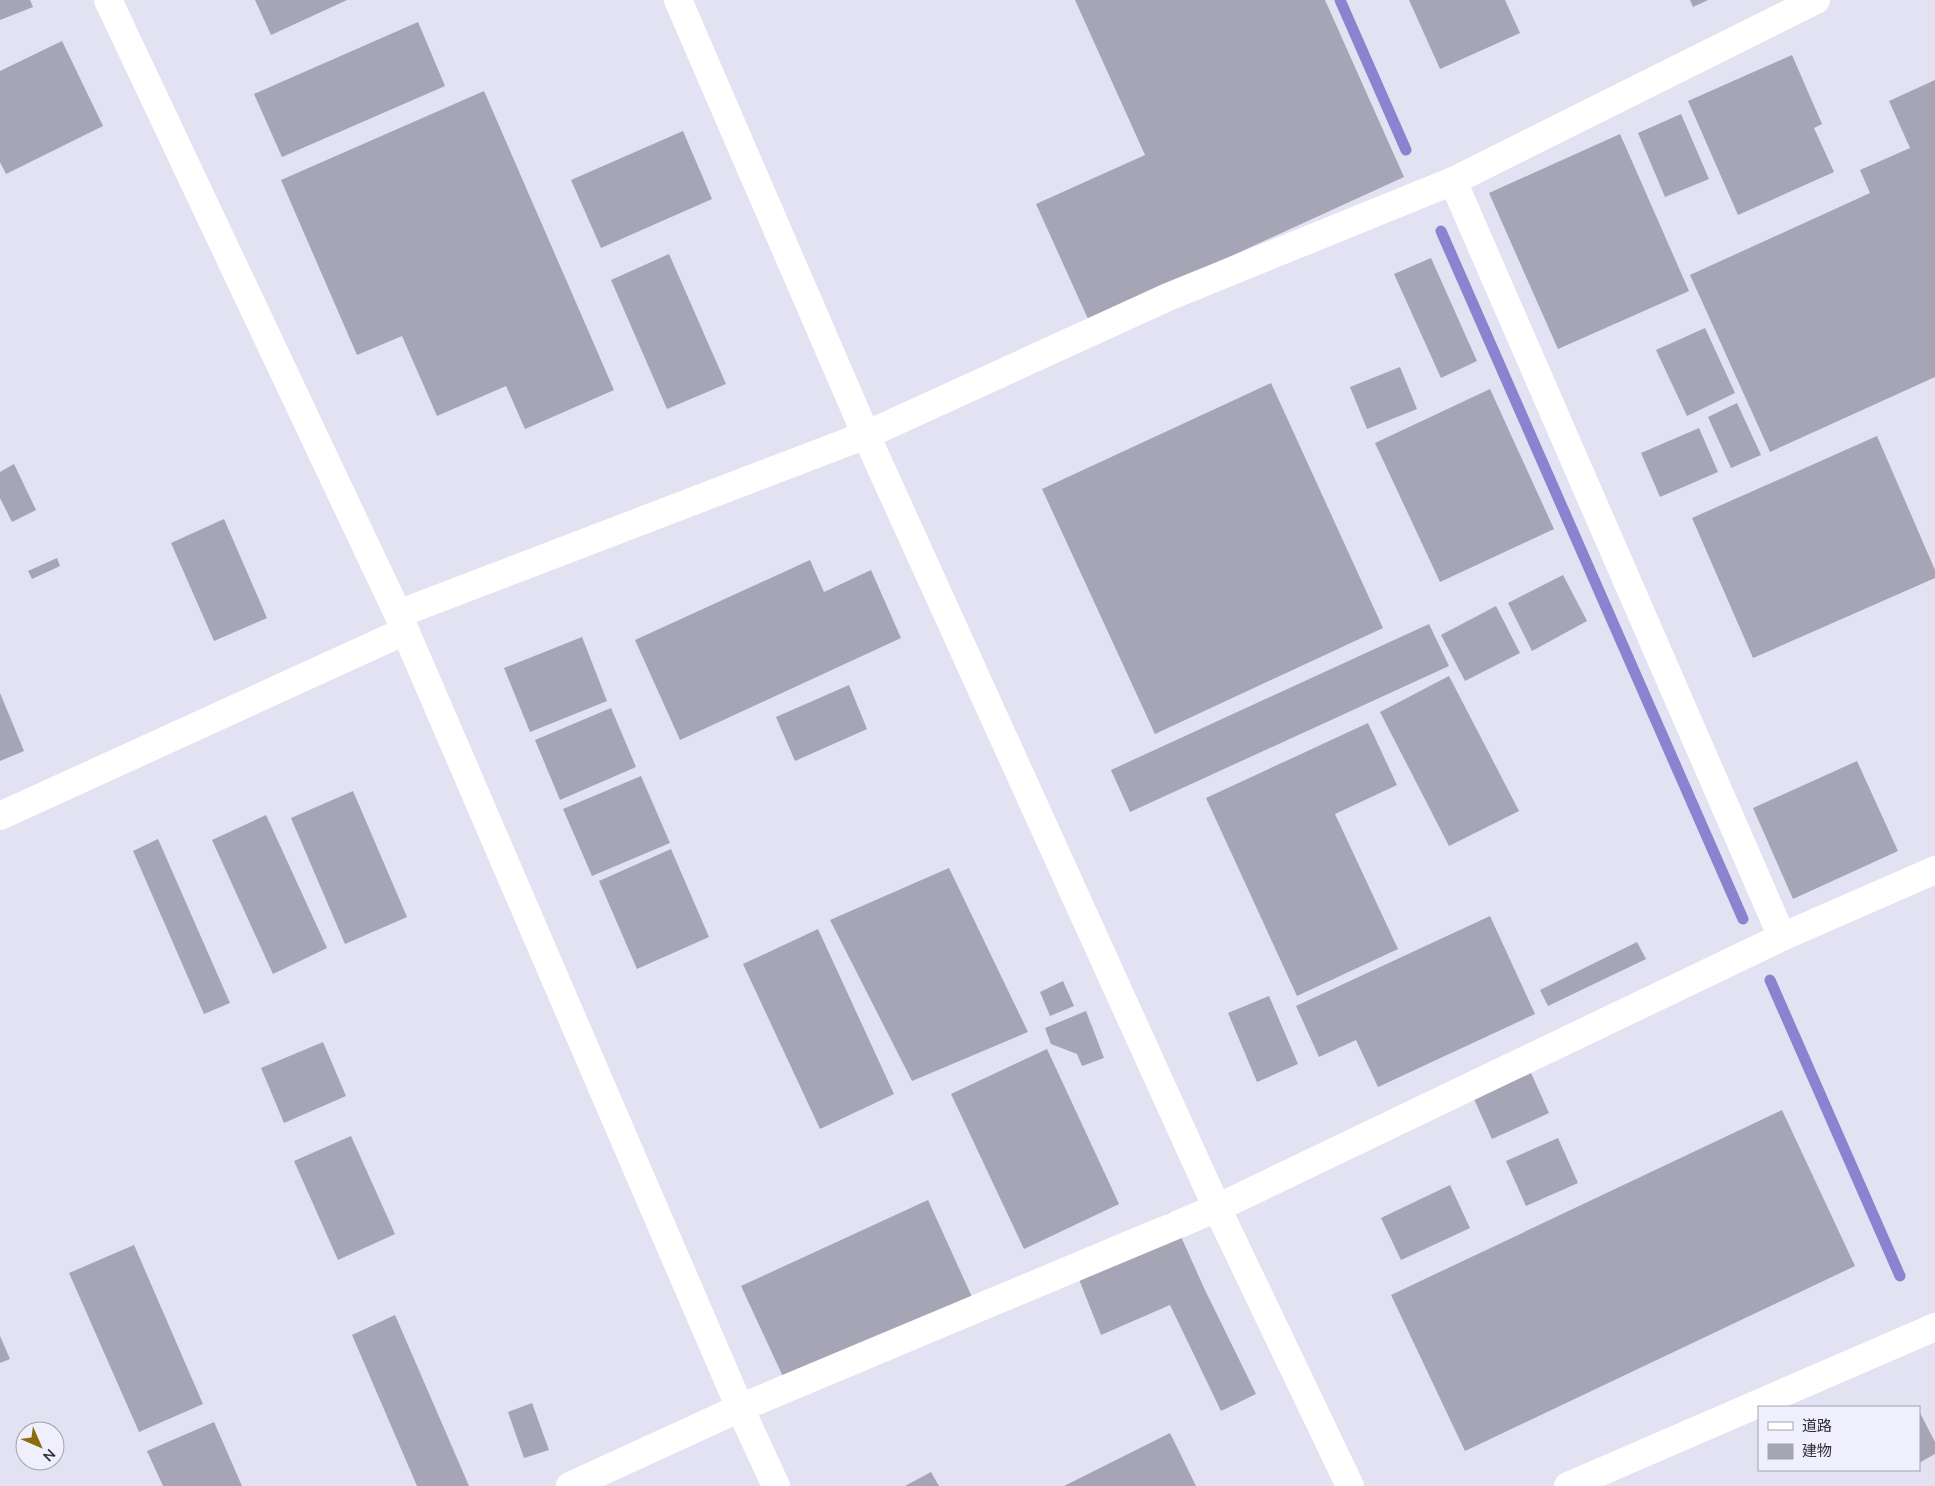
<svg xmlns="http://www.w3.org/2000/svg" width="1935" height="1486" font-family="Mulish,'Noto Sans JP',sans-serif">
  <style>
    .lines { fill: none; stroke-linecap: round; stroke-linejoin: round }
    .stream { stroke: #8a83cf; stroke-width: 11 }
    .building { fill: #a6a5b6 }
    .minor { stroke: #fff; stroke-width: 28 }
    .tertiary { stroke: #fff; stroke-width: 28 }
  </style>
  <rect width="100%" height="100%" fill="#e2e2f3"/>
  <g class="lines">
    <g class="stream">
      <path d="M1340,0L1406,150"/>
      <path d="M1441,231L1743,919"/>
      <path d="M1770,980L1900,1276"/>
    </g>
  </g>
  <g class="building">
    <path d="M0,0H30L33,7L0,20Z"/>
    <path d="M255,0H347L271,35Z"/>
    <path d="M1075,0H1325L1404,177L1089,321L1036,204L1145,155Z"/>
    <path d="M1409,0H1505L1520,33L1440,69Z"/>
    <path d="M1690,0H1708L1693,7Z"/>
    <path d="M418,22L445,86L282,157L254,94Z"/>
    <path d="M62,41L103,126L6,174L0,162V71Z"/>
    <path d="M1792,55L1822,124L1814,128L1834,172L1738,215L1688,101Z"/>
    <path d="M1935,80V377L1770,452L1690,275L1870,193L1860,170L1910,148L1889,101Z"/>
    <path d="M484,91L614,390L525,429L506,386L437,416L402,336L357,355L281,180Z"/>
    <path d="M1681,114L1709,179L1665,197L1638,133Z"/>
    <path d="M683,131L712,199L601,248L571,180Z"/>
    <path d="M1620,134L1689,291L1558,349L1489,193Z"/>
    <path d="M669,254L726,384L667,409L611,280Z"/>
    <path d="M1431,258L1477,361L1441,378L1394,274Z"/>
    <path d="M1705,328L1735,393L1687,416L1656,350Z"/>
    <path d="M1400,367L1417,409L1367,429L1350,387Z"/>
    <path d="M1271,383L1383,628L1155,734L1042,489Z"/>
    <path d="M1490,389L1554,529L1440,582L1375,443Z"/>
    <path d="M1737,403L1761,455L1731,468L1708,417Z"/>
    <path d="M1699,428L1718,472L1660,497L1641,453Z"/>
    <path d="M1877,436L1935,570V578L1753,658L1692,518Z"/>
    <path d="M14,464L36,510L12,522L0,498V472Z"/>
    <path d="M224,519L267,618L214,641L171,543Z"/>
    <path d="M57,558L60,566L32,579L28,571Z"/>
    <path d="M810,560L824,592L871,570L901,638L680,740L635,640Z"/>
    <path d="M1563,575L1587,621L1532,651L1508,603Z"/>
    <path d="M1496,606L1520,653L1465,681L1441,635Z"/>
    <path d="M1429,624L1449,666L1130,812L1111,770Z"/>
    <path d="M582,637L607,701L530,732L504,668Z"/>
    <path d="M1449,676L1519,811L1449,846L1380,712Z"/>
    <path d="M849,685L867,729L795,761L776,717Z"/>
    <path d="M0,693L24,751L0,761Z"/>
    <path d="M611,708L636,767L560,800L535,740Z"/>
    <path d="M1368,723L1397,785L1335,814L1398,949L1297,996L1206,798Z"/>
    <path d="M1857,761L1898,851L1793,899L1753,808Z"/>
    <path d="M641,776L670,843L592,876L563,809Z"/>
    <path d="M353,791L407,917L345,944L291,818Z"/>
    <path d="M266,815L327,948L273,974L212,840Z"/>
    <path d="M158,839L230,1003L204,1014L133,851Z"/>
    <path d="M671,849L709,937L637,969L599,881Z"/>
    <path d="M949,868L1028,1032L912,1081L830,920Z"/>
    <path d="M1490,916L1535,1014L1378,1087L1356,1040L1319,1057L1296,1006Z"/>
    <path d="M818,929L894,1094L820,1129L743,964Z"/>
    <path d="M1637,942L1646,959L1548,1006L1540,990Z"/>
    <path d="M1063,981L1074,1006L1050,1016L1040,992Z"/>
    <path d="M1269,996L1298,1064L1257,1082L1228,1013Z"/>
    <path d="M1086,1011L1104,1058L1082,1066L1077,1054L1051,1044L1045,1028Z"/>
    <path d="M323,1042L346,1096L284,1123L261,1068Z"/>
    <path d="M1047,1049L1119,1204L1024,1249L951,1094Z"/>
    <path d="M1531,1073L1549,1113L1492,1139L1474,1099Z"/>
    <path d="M1782,1110L1855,1266L1465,1451L1391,1295Z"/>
    <path d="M351,1136L395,1234L338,1260L294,1161Z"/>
    <path d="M1558,1138L1578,1183L1526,1206L1506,1161Z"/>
    <path d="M1450,1185L1470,1228L1401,1260L1381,1218Z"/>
    <path d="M928,1200L972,1297L785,1381L741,1286Z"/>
    <path d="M1170,1212L1204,1288L1256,1394L1221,1411L1170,1305L1101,1335L1071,1259Z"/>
    <path d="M134,1245L203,1404L139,1432L69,1273Z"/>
    <path d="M395,1315L469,1486H417L352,1335Z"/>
    <path d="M0,1336L10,1359L0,1363Z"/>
    <path d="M532,1403L549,1450L524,1458L508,1412Z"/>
    <path d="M1919,1411L1935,1442V1454L1919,1463Z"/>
    <path d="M214,1422L242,1486H163L147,1451Z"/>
    <path d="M1170,1433L1196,1486H1064Z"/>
    <path d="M931,1472L939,1486H905Z"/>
  </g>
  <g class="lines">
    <g class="minor">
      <path d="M678,0L866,435L1217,1208L1350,1486"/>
      <path d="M1453,181L1782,937"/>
      <path d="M398,614L866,435L1168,297L1453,181L1816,0"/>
      <path d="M0,816L405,631"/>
      <path d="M570,1486L740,1408L1217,1208L1782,937L1935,870"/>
    </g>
    <g class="tertiary">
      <path d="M108,0L398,614L740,1408L776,1486"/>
      <path d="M1568,1486L1935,1327"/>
    </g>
  </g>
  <rect x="1758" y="1406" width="162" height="65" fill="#f0effe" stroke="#a4a3ae"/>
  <rect x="1768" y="1422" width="25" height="8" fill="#ffffff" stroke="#a4a3ae"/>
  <text x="1802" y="1431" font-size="15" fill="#313037">道路</text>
  <rect x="1768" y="1444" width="25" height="15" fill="#a6a5b6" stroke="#a4a3ae"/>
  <text x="1802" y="1456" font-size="15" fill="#313037">建物</text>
  <g transform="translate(40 1446) rotate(135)"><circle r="24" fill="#f0effe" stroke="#a4a3ae"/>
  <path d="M0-4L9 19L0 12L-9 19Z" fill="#8c6b0d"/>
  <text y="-8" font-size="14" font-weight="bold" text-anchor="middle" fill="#313037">N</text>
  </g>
</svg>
